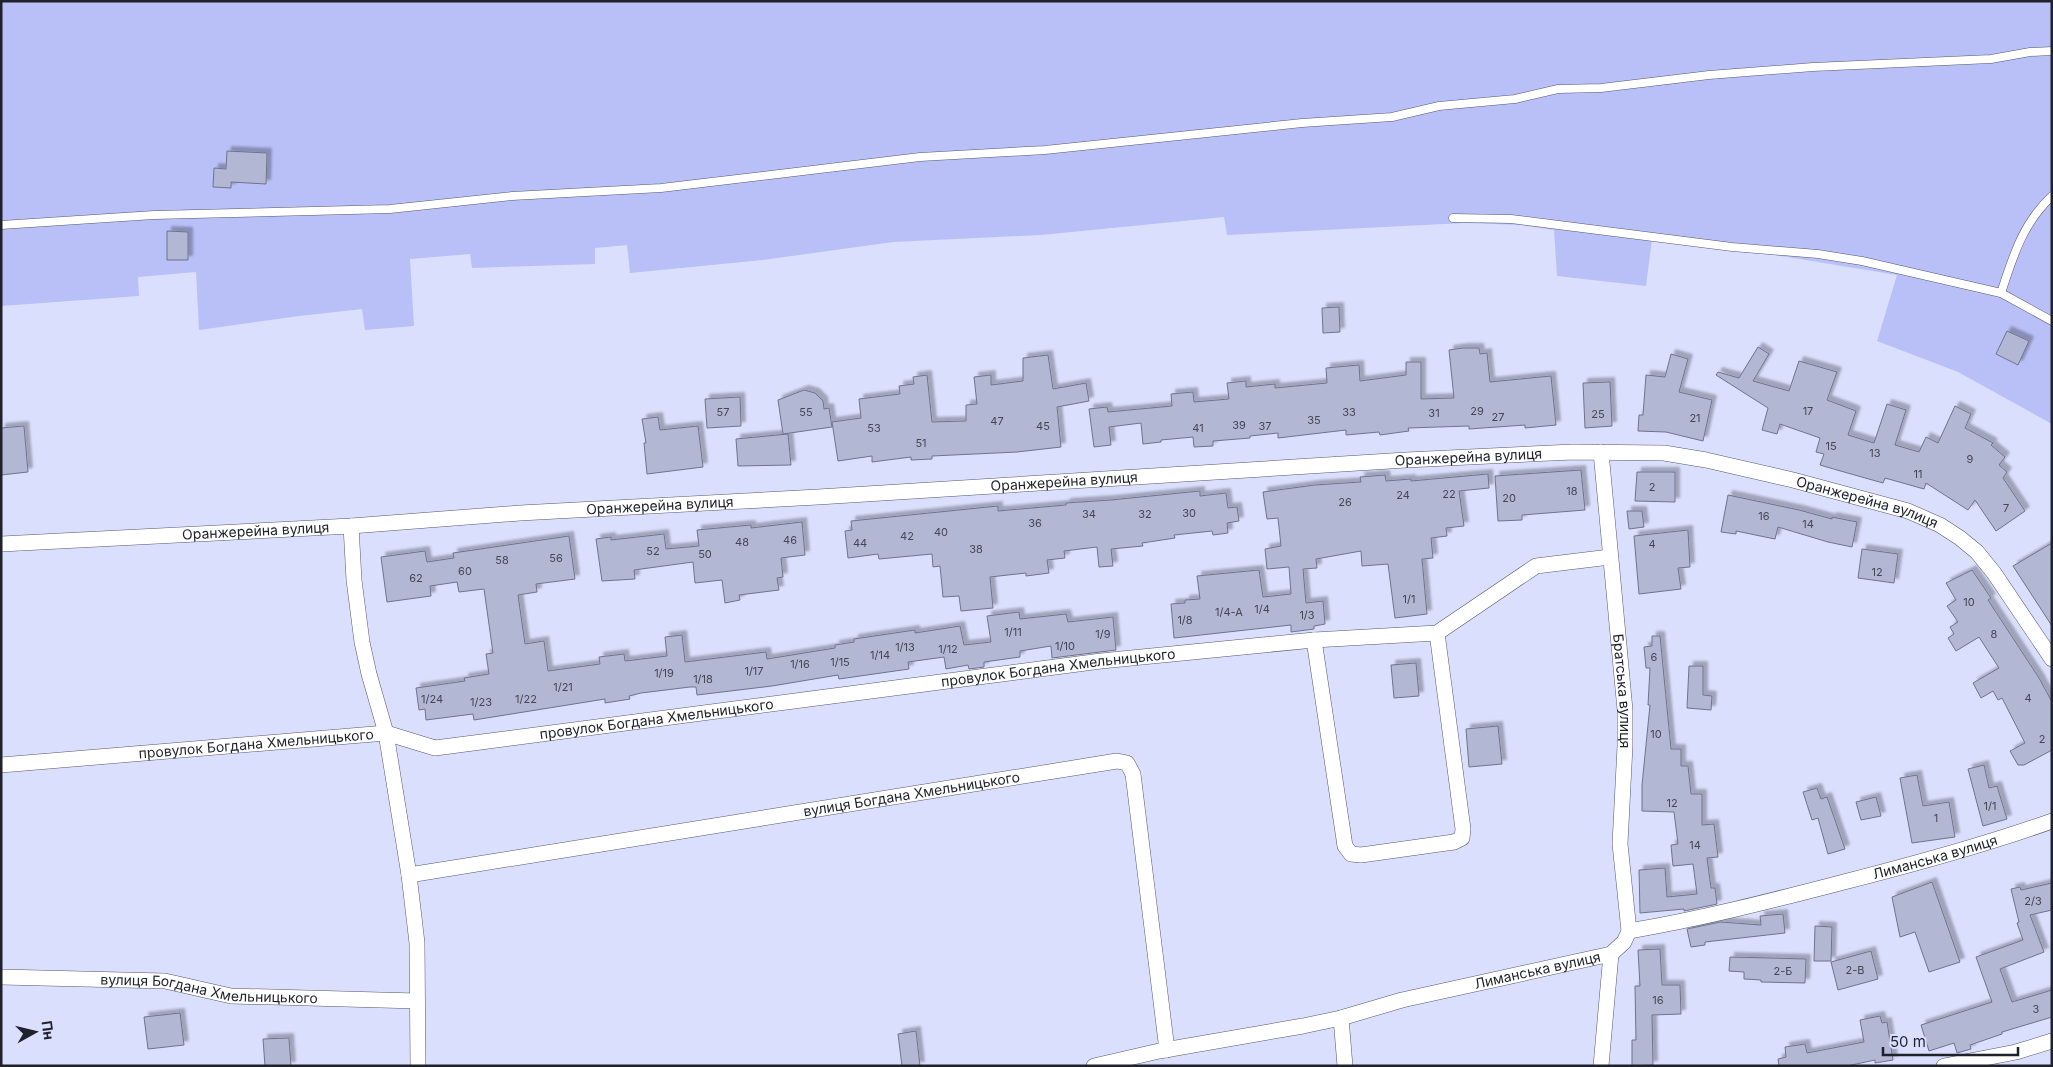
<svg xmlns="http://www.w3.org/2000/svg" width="2053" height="1067" font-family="Inter,sans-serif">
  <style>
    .green { fill: #b8c0f7 }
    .building { fill: #b2b7d3; stroke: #6f738d; filter: url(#shadow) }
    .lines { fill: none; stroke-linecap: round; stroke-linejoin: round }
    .lane-casing { stroke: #545870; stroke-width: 9 }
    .street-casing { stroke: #545870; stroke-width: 16 }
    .lane { stroke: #fff; stroke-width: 8 }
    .street { stroke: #fff; stroke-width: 15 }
    .labels { text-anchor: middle; stroke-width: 4; stroke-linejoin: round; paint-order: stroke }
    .number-label { font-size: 11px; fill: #444655 }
    .street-label { font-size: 14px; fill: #1f212b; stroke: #dadffd }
  </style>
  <defs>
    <filter id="shadow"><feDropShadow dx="4.5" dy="-4.5" stdDeviation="1" flood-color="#0004"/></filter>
  </defs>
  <rect width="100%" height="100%" fill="#dadffd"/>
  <path class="green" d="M1,1H2052V424L1958,372L1877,341L1897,275L1762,253L1652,239L1646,286L1557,276L1554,230L1521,225L1464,223L1227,235L1224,217L1041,235L893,242L763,260L630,273L627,245L595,248V264L472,268L470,254L410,259L414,326L365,330L362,309L299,316L199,330L196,272L138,277L139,296L1,306Z"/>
  <g class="building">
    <path d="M227,151L267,153L266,184L231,182V188L213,187L214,168L226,169Z"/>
    <path d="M167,231L188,232V260H167Z"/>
    <path d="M1339,307L1340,332L1323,333L1322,308Z"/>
    <path d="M2007,331L2029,341L2018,365L1996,354Z"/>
    <path d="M1758,347L1769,354L1753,381L1789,391L1799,361L1837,372L1827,400L1856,411L1848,435L1874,443L1887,404L1906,410L1895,445L1919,452L1926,437L1938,443L1955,406L1971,414L1965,428L1993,443L1991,445L2005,457L1999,465L2007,472L2003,478L2025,511L1996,531L1975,500L1968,510L1926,483L1924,489L1885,478L1883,483L1837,470L1820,465L1824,454L1816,452L1820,438L1780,424L1777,434L1762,430L1768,408L1716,375L1718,372L1739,378Z"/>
    <path d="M1463,348H1479L1480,354L1487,353L1490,382L1551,376L1556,425L1525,428V425L1469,429V426L1408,428L1409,431L1380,435L1379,432L1346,435V430L1278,438V433L1250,436V438L1213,441V446L1194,447L1193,437L1161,440V442L1143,444L1141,423L1109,427L1111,445L1094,447L1089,409L1107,407L1108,412L1172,406L1171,394L1193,392L1194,402L1229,399L1227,383L1246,381V387L1275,384V388L1327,383L1326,368L1359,365L1360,381L1406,375V362H1421V399L1454,398L1449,350Z"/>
    <path d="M1671,354L1688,359L1679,392L1712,400L1703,441L1666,432L1638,431L1639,415H1643L1646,375L1665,377Z"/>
    <path d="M1048,355L1053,389L1086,383L1089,401L1057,407L1061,447L1017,452L932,456V459L911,460V457L872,462V456L838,461L832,422L861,418L859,399L900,394L899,386L914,384L913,377L927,375L932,422L966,421V405L977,404L974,377L991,375V385L1023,381V358Z"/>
    <path d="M1610,382L1612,426L1585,428L1583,383Z"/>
    <path d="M804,390L815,393L823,401L824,409L829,408L832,427L783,434L778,400Z"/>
    <path d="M740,397L741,426L707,428L705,399Z"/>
    <path d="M658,417L660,430L698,426L703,467L647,474L644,443H646L642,419Z"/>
    <path d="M24,426L28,472L1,475V428Z"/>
    <path d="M788,434L791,465L738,466L736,439Z"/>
    <path d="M1581,470L1585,510L1522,515V520L1498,521L1495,476Z"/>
    <path d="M1637,472H1675V502L1635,501Z"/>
    <path d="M1488,474L1489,488L1459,491L1464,526L1446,528L1447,536L1431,538L1433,558L1422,559L1427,614L1395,618L1388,564L1362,566L1361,551L1316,559L1317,568L1303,569L1306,603L1323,601L1325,624L1314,626V629L1291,632V625L1174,638L1171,604L1185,603V600L1200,599L1197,576L1259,570L1263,597L1291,594L1289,567L1267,569L1265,549L1281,546L1278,518L1267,519L1263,492L1315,485L1361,482L1360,477L1385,475L1386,481L1411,479V481Z"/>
    <path d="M1200,491V496L1226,493L1228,508L1237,507L1239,521L1227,523L1228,533L1213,535L1212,531L1174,535L1175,538L1142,543L1143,546L1111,549L1113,566L1099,567L1097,547L1064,551L1065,558L1047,560L1049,573L1026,576V573L990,577L993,608L961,611L959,596L943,597L940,566L933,567L932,554L879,559L878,554L848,558L845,531L852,530L851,521L998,506V511L1066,505V503L1111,500Z"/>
    <path d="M1728,495L1799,510L1832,519V517L1857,522L1852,547L1828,542L1778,527L1775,539L1736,531V534L1721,532Z"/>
    <path d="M1627,511H1642L1644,527L1629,529Z"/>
    <path d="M802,522L805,555L781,558L783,577L777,578L779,590L739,595L740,600L725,603L722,580L695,583L693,562L634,570L635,579L602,581L596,539L611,537V540L664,534L666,549L699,546L697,530L751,525V528Z"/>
    <path d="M1688,530L1690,567L1678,568L1681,589L1639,594L1634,536Z"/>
    <path d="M569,536L575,579L536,584L537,592L518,595L525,644L544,641L548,671L600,664L599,657L624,654L625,661L667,656L665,637L682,635L685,662L766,652L767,659L835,648V645L854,642V639L915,630V633L960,626L964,645L991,642L987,616L1019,612L1020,619L1066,614L1068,622L1113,617L1116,650L1052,658L1051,646L1020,651V657L984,662V667L969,669L968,665L946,669L944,657L908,662L909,669L839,679L838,675L772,686L697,695L696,687H690L641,693L629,696L630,699L605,703V699L474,720L473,714L426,720L425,709L419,710L416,688L465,681L464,678L489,674L486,654L493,653L484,589L459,592L457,582L430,586L431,596L387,602L381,557L425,551L427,562L454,558L453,553Z"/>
    <path d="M2052,543V626L2013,566Z"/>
    <path d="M1862,549L1898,554L1894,583L1858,578Z"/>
    <path d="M1972,570L1991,598L1988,600L2039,678L2052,702V750L2024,765H2018L2010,751L2025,743L2002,698L1998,700L1993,691L1981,698L1973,683L1999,668L1979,637L1956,651L1948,638L1954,634L1950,627L1958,622L1947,606L1956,600L1946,583Z"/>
    <path d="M1652,636H1660L1671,749H1681V766H1688L1691,794H1702V825L1714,824L1718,857L1707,858L1711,888H1715L1717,904L1684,911V909L1640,913L1639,870L1665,868L1667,897L1697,894L1693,864L1673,866L1671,845L1678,844L1674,812L1642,811V785L1650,705H1648L1650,668H1646L1644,647L1652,646Z"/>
    <path d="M1416,663L1419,696L1394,698L1391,665Z"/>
    <path d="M1689,666H1703V695L1712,696L1711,710L1687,708Z"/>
    <path d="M1498,726L1502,764L1469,767L1466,729Z"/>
    <path d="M1984,765L1989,788L1997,786L2007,819L1983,826L1968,769Z"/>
    <path d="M1917,775L1923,806L1949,802L1955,837L1912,843L1900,778Z"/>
    <path d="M1817,788L1821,799L1827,797L1845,849L1828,854L1818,818L1812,820L1803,792Z"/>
    <path d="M1876,797L1881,816L1861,820L1856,802Z"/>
    <path d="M1932,882L1960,962L1929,972L1915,932L1900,937L1892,897Z"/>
    <path d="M2052,883V910L2030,915L2044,952L2000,969L2012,1002L2052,990V1017L2002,1032V1034L1970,1045L1971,1049L1957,1053L1954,1043L1929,1051L1921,1025L1992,1002L1976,957L2023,940L2017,923L2019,922L2011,889L2020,887L2021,890Z"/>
    <path d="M1783,914L1785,933L1705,942V945L1691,947L1687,929L1720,922L1761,925L1760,916Z"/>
    <path d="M1815,926L1832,927L1831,961H1814Z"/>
    <path d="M1660,949L1662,985H1680L1681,1014L1652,1015L1653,1065L1632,1066V1040H1636L1635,986H1640L1638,950Z"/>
    <path d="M1871,951L1878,979L1838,990L1831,962Z"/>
    <path d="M1730,957L1806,959L1805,983L1761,982V980L1744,979V972L1729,971Z"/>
    <path d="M180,1013L184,1045L148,1049L144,1017Z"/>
    <path d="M1880,1016L1882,1023L1887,1022L1893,1060L1875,1063V1060L1847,1066H1779L1778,1059L1786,1057L1785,1047L1805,1044L1807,1053L1864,1042L1860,1020Z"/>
    <path d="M916,1031L920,1066H902L898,1034Z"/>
    <path d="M289,1038L291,1066H265L263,1039Z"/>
  </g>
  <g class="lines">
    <g class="lane-casing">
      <g id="lane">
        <path d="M1453,218L1511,219L1732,247L1818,254L1862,261L2001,293C2013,256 2023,223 2052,196"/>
        <path d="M1,225L154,215L390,209L512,196L661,188L920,157L1045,150L1302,123L1392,117L1439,106L1515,99L1558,89L1601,88L1709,75L1813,67L1991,59L2030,52L2052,51"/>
        <path d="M2001,293L2052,321"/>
      </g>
    </g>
    <g class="street-casing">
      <g id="street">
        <path id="s1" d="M1601,452L1625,710V746L1620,844L1629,931"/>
        <path d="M351,526L354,580L362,642L369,674L386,733L409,875L417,943L418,1066"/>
        <path id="s2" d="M1,544L351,526L520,513L818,497L1406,460L1573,452L1664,453L1706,460L1793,480L1908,511L1940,525L1960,538L1977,552L1994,573L2052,659"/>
        <path d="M1314,640L1345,846L1351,854L1361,855L1454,842L1462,838L1463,829L1437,633"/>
        <path id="s3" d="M1,765L386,733L435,748L1101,661L1314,640L1437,633L1536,566L1610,557"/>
        <path id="s4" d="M409,875L1117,761L1127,763L1133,774L1167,1050"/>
        <path id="s5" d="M1,977L165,981L231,996L417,1001"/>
        <path d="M1341,1018L1345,1066"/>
        <path id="s6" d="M1094,1066L1159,1051L1303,1026L1341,1018L1402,1000L1611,954L1624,942L1629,931C1700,919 1771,901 1840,883C1911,865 1982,846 2052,821"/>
        <path d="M1601,1066L1611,954"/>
        <path d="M1944,1066L2016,1052L2052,1041"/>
      </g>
    </g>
    <use href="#lane" class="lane"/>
    <use href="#street" class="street"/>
  </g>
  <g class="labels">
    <g class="number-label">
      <text x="1477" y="415">29</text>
      <text x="1808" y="415">17</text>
      <text x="723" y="416">57</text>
      <text x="806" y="416">55</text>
      <text x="1349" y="416">33</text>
      <text x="1434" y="417">31</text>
      <text x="1598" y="418">25</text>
      <text x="1498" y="421">27</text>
      <text x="1695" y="422">21</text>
      <text x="1314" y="424">35</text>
      <text x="997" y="425">47</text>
      <text x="1239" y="429">39</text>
      <text x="1043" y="430">45</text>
      <text x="1265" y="430">37</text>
      <text x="874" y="432">53</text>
      <text x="1198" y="432">41</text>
      <text x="921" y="447">51</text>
      <text x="1831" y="450">15</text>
      <text x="1875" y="457">13</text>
      <text x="1970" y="463">9</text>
      <text x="1918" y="478">11</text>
      <text x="1652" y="491">2</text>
      <text x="1572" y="495">18</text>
      <text x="1449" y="498">22</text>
      <text x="1403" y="499">24</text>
      <text x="1509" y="502">20</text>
      <text x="1345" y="506">26</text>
      <text x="2006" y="512">7</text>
      <text x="1189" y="517">30</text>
      <text x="1089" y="518">34</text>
      <text x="1145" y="518">32</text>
      <text x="1764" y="520">16</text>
      <text x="1035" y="527">36</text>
      <text x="1808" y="528">14</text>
      <text x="941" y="536">40</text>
      <text x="907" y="540">42</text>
      <text x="790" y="544">46</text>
      <text x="742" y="546">48</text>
      <text x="860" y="547">44</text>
      <text x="1652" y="548">4</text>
      <text x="976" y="553">38</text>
      <text x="653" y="555">52</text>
      <text x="705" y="558">50</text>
      <text x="556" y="562">56</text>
      <text x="502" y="564">58</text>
      <text x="465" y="575">60</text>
      <text x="1877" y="576">12</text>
      <text x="416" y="582">62</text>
      <text x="1409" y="603">1/1</text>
      <text x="1969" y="606">10</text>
      <text x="1262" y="613">1/4</text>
      <text x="1229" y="616">1/4-А</text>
      <text x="1307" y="619">1/3</text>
      <text x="1185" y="624">1/8</text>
      <text x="1013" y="636">1/11</text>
      <text x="1103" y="638">1/9</text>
      <text x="1994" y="638">8</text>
      <text x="1065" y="650">1/10</text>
      <text x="905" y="651">1/13</text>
      <text x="948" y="653">1/12</text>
      <text x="880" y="659">1/14</text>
      <text x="1654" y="661">6</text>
      <text x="840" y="666">1/15</text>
      <text x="800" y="668">1/16</text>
      <text x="754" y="675">1/17</text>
      <text x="664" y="677">1/19</text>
      <text x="703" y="683">1/18</text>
      <text x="563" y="691">1/21</text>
      <text x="2028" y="702">4</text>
      <text x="432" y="703">1/24</text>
      <text x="526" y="703">1/22</text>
      <text x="481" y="706">1/23</text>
      <text x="1656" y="738">10</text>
      <text x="2042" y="743">2</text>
      <text x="1672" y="807">12</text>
      <text x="1990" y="810">1/1</text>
      <text x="1936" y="822">1</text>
      <text x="1695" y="849">14</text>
      <text x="2033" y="905">2/3</text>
      <text x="1855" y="974">2-В</text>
      <text x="1783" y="975">2-Б</text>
      <text x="1658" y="1004">16</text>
      <text x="2036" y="1013">3</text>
    </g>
    <g class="street-label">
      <text dy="5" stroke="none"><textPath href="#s2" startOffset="1470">Оранжерейна вулиця</textPath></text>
      <text dy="5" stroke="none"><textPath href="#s2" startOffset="1065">Оранжерейна вулиця</textPath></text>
      <text dy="5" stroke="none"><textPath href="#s2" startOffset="1875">Оранжерейна вулиця</textPath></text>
      <text dy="5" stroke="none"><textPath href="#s2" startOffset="660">Оранжерейна вулиця</textPath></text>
      <text dy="5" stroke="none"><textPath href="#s2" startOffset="255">Оранжерейна вулиця</textPath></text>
      <text dy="5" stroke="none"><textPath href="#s3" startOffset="1066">провулок Богдана Хмельницького</textPath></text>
      <text dy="5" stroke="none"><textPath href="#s1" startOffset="240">Братська вулиця</textPath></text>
      <text dy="5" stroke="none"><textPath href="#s3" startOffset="661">провулок Богдана Хмельницького</textPath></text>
      <text dy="5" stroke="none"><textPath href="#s3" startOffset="256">провулок Богдана Хмельницького</textPath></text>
      <text dy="5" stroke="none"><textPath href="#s4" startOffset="509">вулиця Богдана Хмельницького</textPath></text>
      <text dy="5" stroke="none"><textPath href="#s6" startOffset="874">Лиманська вулиця</textPath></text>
      <text dy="5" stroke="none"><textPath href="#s6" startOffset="454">Лиманська вулиця</textPath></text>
      <text dy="5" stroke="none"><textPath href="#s5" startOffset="209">вулиця Богдана Хмельницького</textPath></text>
    </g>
  </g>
  <rect width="2053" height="1067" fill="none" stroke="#1f212b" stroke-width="5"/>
  <g transform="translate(35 1032) rotate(82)" stroke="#dadffd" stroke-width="4" paint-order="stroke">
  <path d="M0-4L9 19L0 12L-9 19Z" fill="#1f212b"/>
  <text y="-8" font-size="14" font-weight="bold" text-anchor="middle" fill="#1f212b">Пн</text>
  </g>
  <path d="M1883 1047v8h135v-8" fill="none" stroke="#1f212b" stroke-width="2.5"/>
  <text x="1890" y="1047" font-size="15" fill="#1f212b" stroke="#dadffd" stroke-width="4" paint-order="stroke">50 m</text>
</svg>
